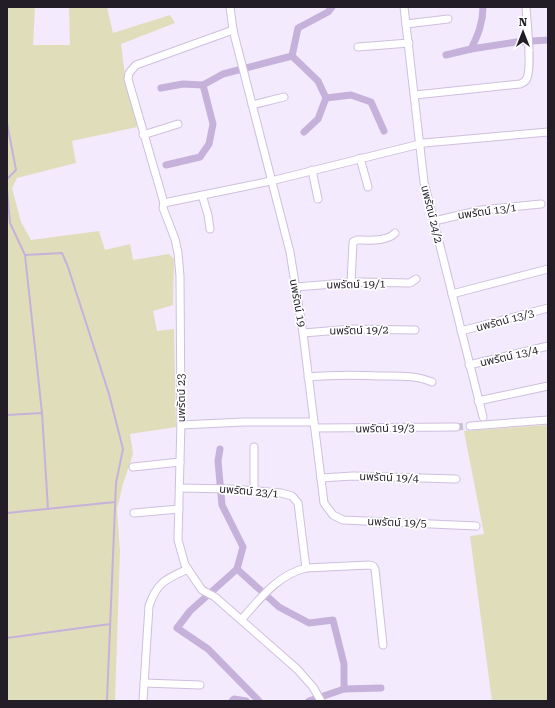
<svg xmlns="http://www.w3.org/2000/svg" width="555" height="708" font-family="'Roboto Serif','Noto Sans Thai',serif">
  <style>
    .green { fill: #e0ddba }
    .lines { fill: none; stroke-linecap: round; stroke-linejoin: round }
    .stream { stroke: #c6b1db; stroke-width: 2 }
    .canal { stroke: #c6b1db; stroke-width: 7 }
    .minor-tunnel { stroke: #c9c1d2; stroke-width: 7; stroke-dasharray: 7 3.5; stroke-linecap: butt }
    .minor-casing { stroke: #cfbfde; stroke-width: 9 }
    .minor { stroke: #fff; stroke-width: 7 }
    .labels { text-anchor: middle; stroke-width: 3.5; stroke-linejoin: round; paint-order: stroke }
    .street-label { font-size: 11px; fill: #231d28; stroke: #fff }
  </style>
  <rect width="100%" height="100%" fill="#f3eafd"/>
  <g class="green">
    <path d="M7,7H35L33,45H70L69,7H107L113,33L170,15L175,23L121,44L125,76L137,127L72,141L76,163L17,178L12,188L21,222L31,240L99,231L105,250L130,244L133,260L169,254L174,259L173,305L153,311L157,331L174,329L176,427L130,434L133,454L123,484L117,509L120,552L115,701H7Z"/>
    <path d="M548,425V701H492L470,536L484,534L464,431Z"/>
  </g>
  <g class="lines">
    <g class="stream">
      <path d="M7,123L16,170L7,179"/>
      <path d="M7,189L10,223L25,255L62,253L68,267L109,394L123,449L116,483L107,701"/>
      <path d="M25,255L42,413"/>
      <path d="M7,415L42,413L48,509"/>
      <path d="M7,513L115,502"/>
      <path d="M7,638L110,624"/>
    </g>
    <g class="canal">
      <path d="M471,49L516,42L548,40"/>
      <path d="M446,55L471,49C478,35 483,23 483,7"/>
      <path d="M161,88L183,84L203,85"/>
      <path d="M326,98L351,95L371,102L384,131"/>
      <path d="M304,132L318,119L326,98L318,81L292,56L298,28L328,12L332,7"/>
      <path d="M166,165L200,157L209,144L213,124L203,85L223,74L292,56"/>
      <path d="M220,449L218,461L222,505L243,547L237,569L190,611L177,628L208,649L259,701"/>
      <path d="M237,569L279,607L309,623L333,620L344,664V689L381,688"/>
      <path d="M232,701L234,699L246,701"/>
      <path d="M309,701L344,689"/>
    </g>
    <path class="minor-tunnel" d="M456,427L470,426"/>
    <g class="minor-casing">
      <g id="minor">
        <path d="M230,7L233,30L290,252L303,333L324,503L333,515L343,520L476,526"/>
        <path d="M404,7L424,182L483,417"/>
        <path d="M406,24L448,19"/>
        <path d="M233,30L136,65L129,73L128,79L164,203L163,208L175,239L178,253L180,276L181,421L178,540L185,565L202,590L215,597L297,669L313,687L321,701"/>
        <path d="M358,47L409,43"/>
        <path d="M415,95L520,84C523,83 526,81 527,78C532,67 527,22 526,7"/>
        <path d="M252,105L284,97"/>
        <path d="M143,135L178,124"/>
        <path d="M360,158L368,187"/>
        <path d="M312,170L318,199"/>
        <path d="M202,195L208,215L210,229"/>
        <path d="M164,203L271,181L424,143L548,132"/>
        <path d="M434,221L481,210L541,204"/>
        <path d="M351,283L353,242L357,240C368,240 387,242 395,233"/>
        <path d="M295,287L359,282L410,283L416,279"/>
        <path d="M452,294L548,269"/>
        <path d="M461,331L548,308"/>
        <path d="M303,333L353,329L415,330"/>
        <path d="M469,365L548,346"/>
        <path d="M308,377C332,375 356,375 380,376C398,376 415,375 432,382"/>
        <path d="M478,401L548,386"/>
        <path d="M181,425L244,422H314"/>
        <path d="M470,426L548,420"/>
        <path d="M315,428L456,427"/>
        <path d="M254,447V491"/>
        <path d="M133,467L180,462"/>
        <path d="M321,478L353,476L456,479"/>
        <path d="M180,488L230,489L281,493L292,496L298,503L306,568"/>
        <path d="M134,513L179,509"/>
        <path d="M241,620C260,599 277,575 306,568L369,565L373,566L375,569L383,645"/>
        <path d="M144,683L200,685"/>
        <path d="M143,701L149,606C157,582 166,579 188,569"/>
      </g>
    </g>
    <use href="#minor" class="minor"/>
  </g>
  <g class="labels">
    <g class="street-label">
      <text transform="translate(487 211) rotate(-8)" y="4">นพรัตน์ 13/1</text>
      <text transform="translate(432 214) rotate(76)" y="4">นพรัตน์ 24/2</text>
      <text transform="translate(356 284) rotate(-1)" y="4">นพรัตน์ 19/1</text>
      <text transform="translate(298 303) rotate(80)" y="4">นพรัตน์ 19</text>
      <text transform="translate(505 320) rotate(-15)" y="4">นพรัตน์ 13/3</text>
      <text transform="translate(359 330) rotate(-1)" y="4">นพรัตน์ 19/2</text>
      <text transform="translate(509 356) rotate(-13)" y="4">นพรัตน์ 13/4</text>
      <text transform="translate(181 398) rotate(-90)" y="4">นพรัตน์ 23</text>
      <text transform="translate(385 428) rotate(-1)" y="4">นพรัตน์ 19/3</text>
      <text transform="translate(389 477) rotate(2)" y="4">นพรัตน์ 19/4</text>
      <text transform="translate(249 491) rotate(5)" y="4">นพรัตน์ 23/1</text>
      <text transform="translate(397 522) rotate(2)" y="4">นพรัตน์ 19/5</text>
    </g>
  </g>
  <rect width="555" height="708" fill="none" stroke="#231d28" stroke-width="16"/>
  <g transform="translate(523 32)" stroke="#ffffff" stroke-width="3" paint-order="stroke">
  <path d="M0-3L7 15L0 10L-7 15Z" fill="#231d28"/>
  <text y="-6" font-size="11" font-weight="bold" text-anchor="middle" fill="#231d28">N</text>
  </g>
</svg>
